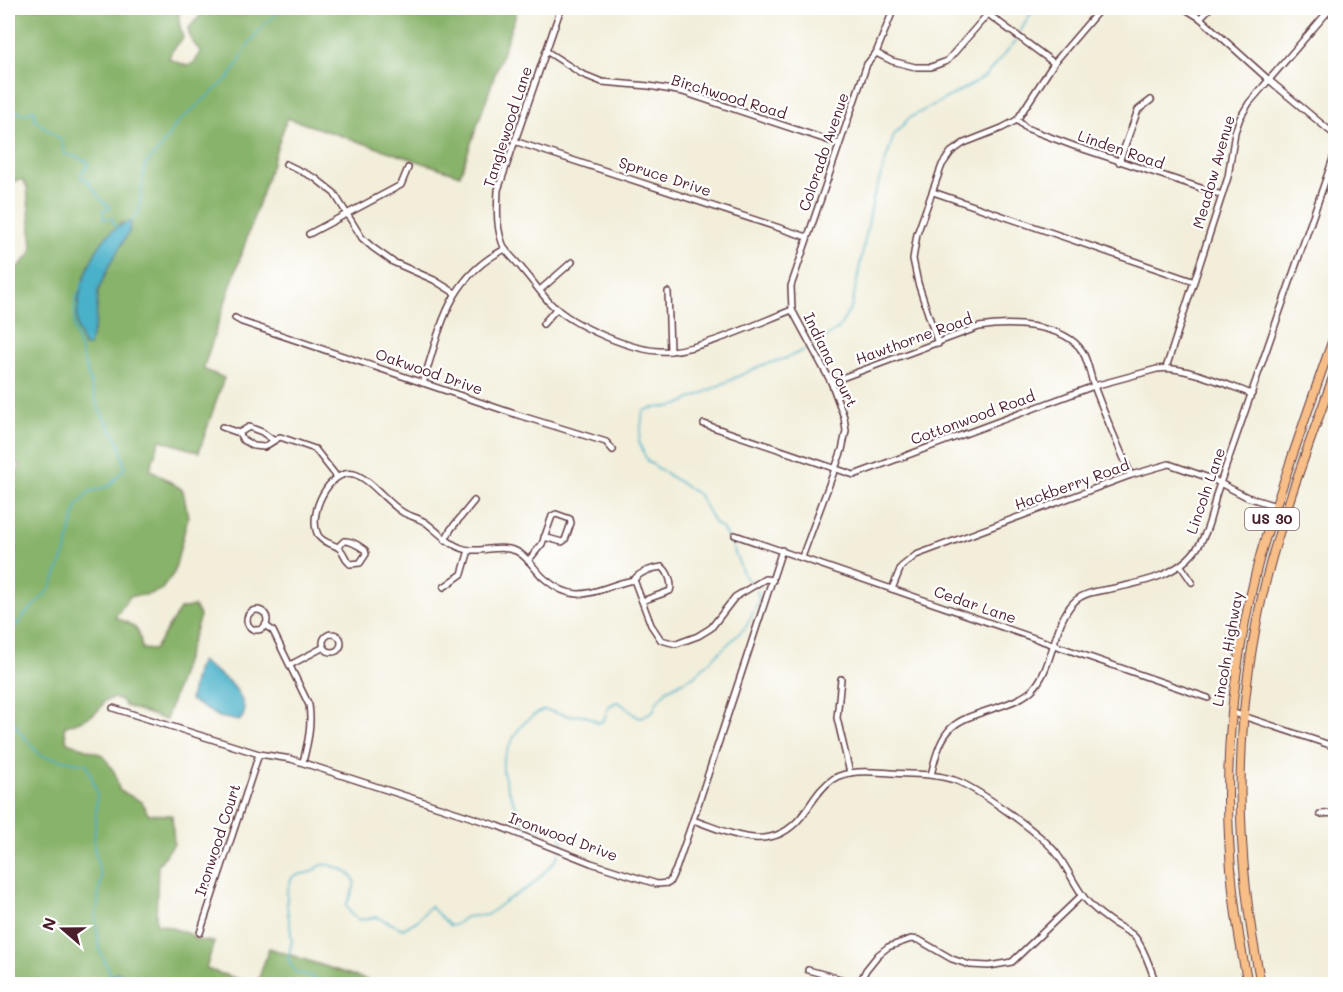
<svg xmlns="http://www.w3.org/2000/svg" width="1343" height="992" font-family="Mali,sans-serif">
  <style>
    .forest { fill: #88b36b; stroke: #69694b; stroke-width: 1.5; fill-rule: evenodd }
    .water { fill: #4ab1c9; stroke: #4a687a; stroke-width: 1.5 }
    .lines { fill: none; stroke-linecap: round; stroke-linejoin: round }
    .stream { stroke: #4ab1c9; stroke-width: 1.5 }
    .minor-casing { stroke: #633e45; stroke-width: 8 }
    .primary-casing { stroke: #633e45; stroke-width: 10 }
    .minor { stroke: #fff; stroke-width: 5 }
    .primary { stroke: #f7be87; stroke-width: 8 }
    .labels { text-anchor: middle; stroke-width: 4.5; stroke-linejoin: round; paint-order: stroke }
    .shield { fill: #fff; stroke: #80626b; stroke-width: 1.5 }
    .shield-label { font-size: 14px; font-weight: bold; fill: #4a1f2b }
    .street-label { font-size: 15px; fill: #4a1f2b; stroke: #fff }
  </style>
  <rect width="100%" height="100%" fill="#fff"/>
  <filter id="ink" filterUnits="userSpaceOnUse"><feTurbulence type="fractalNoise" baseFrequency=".0167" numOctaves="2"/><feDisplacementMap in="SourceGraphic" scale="12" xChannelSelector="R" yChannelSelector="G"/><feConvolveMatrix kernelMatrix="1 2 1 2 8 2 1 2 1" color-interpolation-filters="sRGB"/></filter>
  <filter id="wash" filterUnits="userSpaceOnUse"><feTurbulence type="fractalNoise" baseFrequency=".008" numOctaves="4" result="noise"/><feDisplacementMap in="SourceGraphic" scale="24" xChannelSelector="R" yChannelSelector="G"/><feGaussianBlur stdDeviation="1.35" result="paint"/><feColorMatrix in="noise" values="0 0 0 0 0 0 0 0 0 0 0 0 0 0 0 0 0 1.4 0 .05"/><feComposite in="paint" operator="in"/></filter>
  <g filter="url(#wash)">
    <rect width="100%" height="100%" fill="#f2eeda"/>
    <g class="forest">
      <path d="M8,8H181C176,20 181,26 183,38L171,52L169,59L187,66L194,63L201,52L191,40L188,29L207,8H222L233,14L243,16L247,8H518L460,175L287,118L203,369L224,378L199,452L160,440L150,469L183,490L188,517L174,573L161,590L147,595L130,596L115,617C135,626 139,625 142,649L154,650L180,609L194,606L200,616L166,720L125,706L122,701L113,698L104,701C99,717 78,721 64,727L67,742L103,755L115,773L119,790L142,802L148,814L172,815L174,844L158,865L156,923L190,934L196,940L214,942L206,969L255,984H150L117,972L108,977L120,984H8V560L15,553L13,546L8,540V485L21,465L8,460V277L29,256L32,247L27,187L23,180H17L8,187ZM121,223L109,266L98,291L96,321L77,302C84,271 98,246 121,223Z"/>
      <path d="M269,948L370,981L369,984H257Z"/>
    </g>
    <g class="water">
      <path d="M131,222L129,232L109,266L98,291L96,321L89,346H84C81,338 77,332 77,324C75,293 96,227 131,222Z"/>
      <path d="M201,661C218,675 237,682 243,704C245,712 245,716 239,721L219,717L190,700L196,671Z"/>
      <path d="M117,972L150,984H120L108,977Z"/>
    </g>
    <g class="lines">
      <g class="stream">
        <path d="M1020,32L1034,8"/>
        <path d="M8,118H10L11,113L17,111L24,115L32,110H35V120L62,141L64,154L77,157L89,163L87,167L82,172L81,178L86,179L103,202L107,204L111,208L103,210V219L113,218L114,224L117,227"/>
        <path d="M131,221L138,215L145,165L160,149L177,123L229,78L237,66L248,45L262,27L283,8"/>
        <path d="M813,346L838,329L852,306L873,199L894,135L909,118L975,83L985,76L1016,41"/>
        <path d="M753,583L746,578L742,571L732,545L721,527L715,524L699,495L647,461L639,442L643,411C654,405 665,409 678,405L762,365L784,359L809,348"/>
        <path d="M8,637L22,618L50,589L65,554L77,506L89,492L109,486L125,468L119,441L98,408L74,329L75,302L83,281"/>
        <path d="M8,711L19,731L41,756L87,764L97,793L94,847L101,877L96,918L99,950L111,975"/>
        <path d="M561,848L563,840L558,830L547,827L533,832L529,830C520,814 500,780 503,762C504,755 509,748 512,741C519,726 529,716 544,710L570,716L584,715L599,723L604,720L609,706L617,702C627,705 631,715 640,718L653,711L658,700L667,690L694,676L746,627L759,600L757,590"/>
        <path d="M317,984L311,976L295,972L288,959L292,940L287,906V892L292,877C298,874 305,874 311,872C315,870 318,866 323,865C328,863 331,866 336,867C361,876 357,885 346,905L352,915L359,920L377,917L403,929L418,920L430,906L450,926L455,925L465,917L487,915L504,902L532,885L556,860L559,853"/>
      </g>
    </g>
  </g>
  <g filter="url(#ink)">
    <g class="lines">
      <g class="minor-casing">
        <g id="minor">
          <path d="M561,8L498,190C497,209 496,232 505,249C510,256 518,263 523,270C532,280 540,292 549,302C573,326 636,354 670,351C706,348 758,323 792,310"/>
          <path d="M1184,8L1200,18L1269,80L1336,136"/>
          <path d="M988,14L1054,63"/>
          <path d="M1200,18L1210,8"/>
          <path d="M546,51L582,74L602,82L649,86L683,92L839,144"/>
          <path d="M876,53L892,61L915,67H931L947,61L993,8"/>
          <path d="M1017,120L1026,128L1074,146L1222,195"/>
          <path d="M514,141L807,237"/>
          <path d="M1119,162L1138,110L1151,100"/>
          <path d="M286,164L315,178L334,193L362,238L372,247L393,262L434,280L455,293"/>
          <path d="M933,192L1192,281"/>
          <path d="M309,234L401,185L408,168"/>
          <path d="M540,290L572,262"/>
          <path d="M668,292L670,351"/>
          <path d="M235,318L242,322L515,414L606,442L613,450"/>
          <path d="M543,324L557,308"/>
          <path d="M938,344L918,283L913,259L917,234L942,165L951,152L964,143L1002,128L1017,120L1054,63L1101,8"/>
          <path d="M1166,368L1228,177L1235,132L1240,118L1249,103L1331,8"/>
          <path d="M831,382L979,327C1007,322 1064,323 1082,351C1088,360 1090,375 1094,386C1105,416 1118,445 1131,475"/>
          <path d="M423,383C441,326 448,278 505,249"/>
          <path d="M704,424L854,475L1094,386L1157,369C1183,365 1227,385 1252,394"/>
          <path d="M222,427L239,433L243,440L254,446L264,447L280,437L315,449L337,477"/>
          <path d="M239,433L249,427L262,432L273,440"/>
          <path d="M735,535L1208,698"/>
          <path d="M445,540L451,529L474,501"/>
          <path d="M338,547L344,541C351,540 359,546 365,550L366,554L360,563L350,564C345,560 345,554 340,549C334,543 323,544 318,535C307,515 329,468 354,474C371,479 387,503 404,513C410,516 418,518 425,522C439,532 451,548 470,550C485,551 501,545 516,551C528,556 535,571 545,579C580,609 598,586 634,580"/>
          <path d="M802,557L842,450L846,431L844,417L831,382L792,310L791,286L867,64L876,53L894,8"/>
          <path d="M528,561L542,544L552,516L556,514L570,519L571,523L565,540L562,542L544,537"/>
          <path d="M1181,566L1192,582"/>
          <path d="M634,580L651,625L661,640L676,644L698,636L711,628L735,597L765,579L773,580"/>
          <path d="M634,580C639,572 653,568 662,567C668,571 673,584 670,591L642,601"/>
          <path d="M444,587L462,574L469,550"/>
          <path d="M892,589L901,567L916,555L1131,475L1169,464L1212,479L1247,497L1276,506"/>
          <circle cx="257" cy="620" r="10"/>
          <path d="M265,625L273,631L309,705C312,725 308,742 303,762"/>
          <circle cx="332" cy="643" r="9"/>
          <path d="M290,665L324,647"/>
          <path d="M841,679L837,718L850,773"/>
          <path d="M113,708L259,754L291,759L498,826L591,863L657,884L669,883L676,869L693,820L782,550"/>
          <path d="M1231,712L1336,747"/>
          <path d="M931,775C944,720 954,722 1004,705C1014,701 1024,698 1032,690C1054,668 1052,626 1073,603C1082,593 1097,591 1110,589C1146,582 1186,574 1203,538C1210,525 1213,509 1216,495L1336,150"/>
          <path d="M1320,814L1336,813"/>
          <path d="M693,820C731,833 770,855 801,817C811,805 819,788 833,779C850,769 872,772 891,773C912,775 934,773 954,780C976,787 1043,835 1057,854C1066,866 1072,880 1081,893C1087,903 1100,914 1110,921C1117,926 1126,930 1133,935C1142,943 1152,972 1156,984"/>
          <path d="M200,933L259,754"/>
          <path d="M808,970L859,984"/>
          <path d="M859,984L866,970L878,955L888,947L911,939L919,940L952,959L970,965L989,966L1012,962L1082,895"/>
        </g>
      </g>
      <g class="primary-casing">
        <g id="primary">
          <path d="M1248,984C1219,848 1222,711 1255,576C1263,541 1276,506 1287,472C1303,425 1319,378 1336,331"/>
          <path d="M1261,984C1233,849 1233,711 1267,576C1285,506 1312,437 1336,369"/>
        </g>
      </g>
      <use href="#minor" class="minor"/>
      <use href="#primary" class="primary"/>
    </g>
  </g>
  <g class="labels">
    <rect class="shield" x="1245" y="508" width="54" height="22" rx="4.5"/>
    <g class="shield-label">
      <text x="1272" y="524">US 30</text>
    </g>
    <g class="street-label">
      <text transform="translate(729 97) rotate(17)" y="5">Birchwood Road</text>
      <text transform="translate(508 127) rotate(-72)" y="5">Tanglewood Lane</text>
      <text transform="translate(1121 150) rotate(19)" y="5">Linden Road</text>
      <text transform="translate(824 152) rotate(-71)" y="5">Colorado Avenue</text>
      <text transform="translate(1214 172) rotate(-74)" y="5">Meadow Avenue</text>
      <text transform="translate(665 177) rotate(18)" y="5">Spruce Drive</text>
      <text transform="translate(914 339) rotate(-20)" y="5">Hawthorne Road</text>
      <text transform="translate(830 360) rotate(64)" y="5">Indiana Court</text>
      <text transform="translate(429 372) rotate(19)" y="5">Oakwood Drive</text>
      <text transform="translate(973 418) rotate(-20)" y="5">Cottonwood Road</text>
      <text transform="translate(1072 485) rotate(-20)" y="5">Hackberry Road</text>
      <text transform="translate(1206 491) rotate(-71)" y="5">Lincoln Lane</text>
      <text transform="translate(975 605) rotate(19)" y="5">Cedar Lane</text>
      <text transform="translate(1228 649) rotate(-80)" y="5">Lincoln Highway</text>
      <text transform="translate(563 837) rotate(20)" y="5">Ironwood Drive</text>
      <text transform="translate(218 840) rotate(-72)" y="5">Ironwood Court</text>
    </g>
  </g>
  <rect width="1343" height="992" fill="none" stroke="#fff" stroke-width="30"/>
  <g transform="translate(63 929) rotate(290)" stroke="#ffffff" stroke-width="4.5" paint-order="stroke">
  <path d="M0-4.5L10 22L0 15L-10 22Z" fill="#4a1f2b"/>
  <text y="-9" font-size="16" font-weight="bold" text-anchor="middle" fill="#4a1f2b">N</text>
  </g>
</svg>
